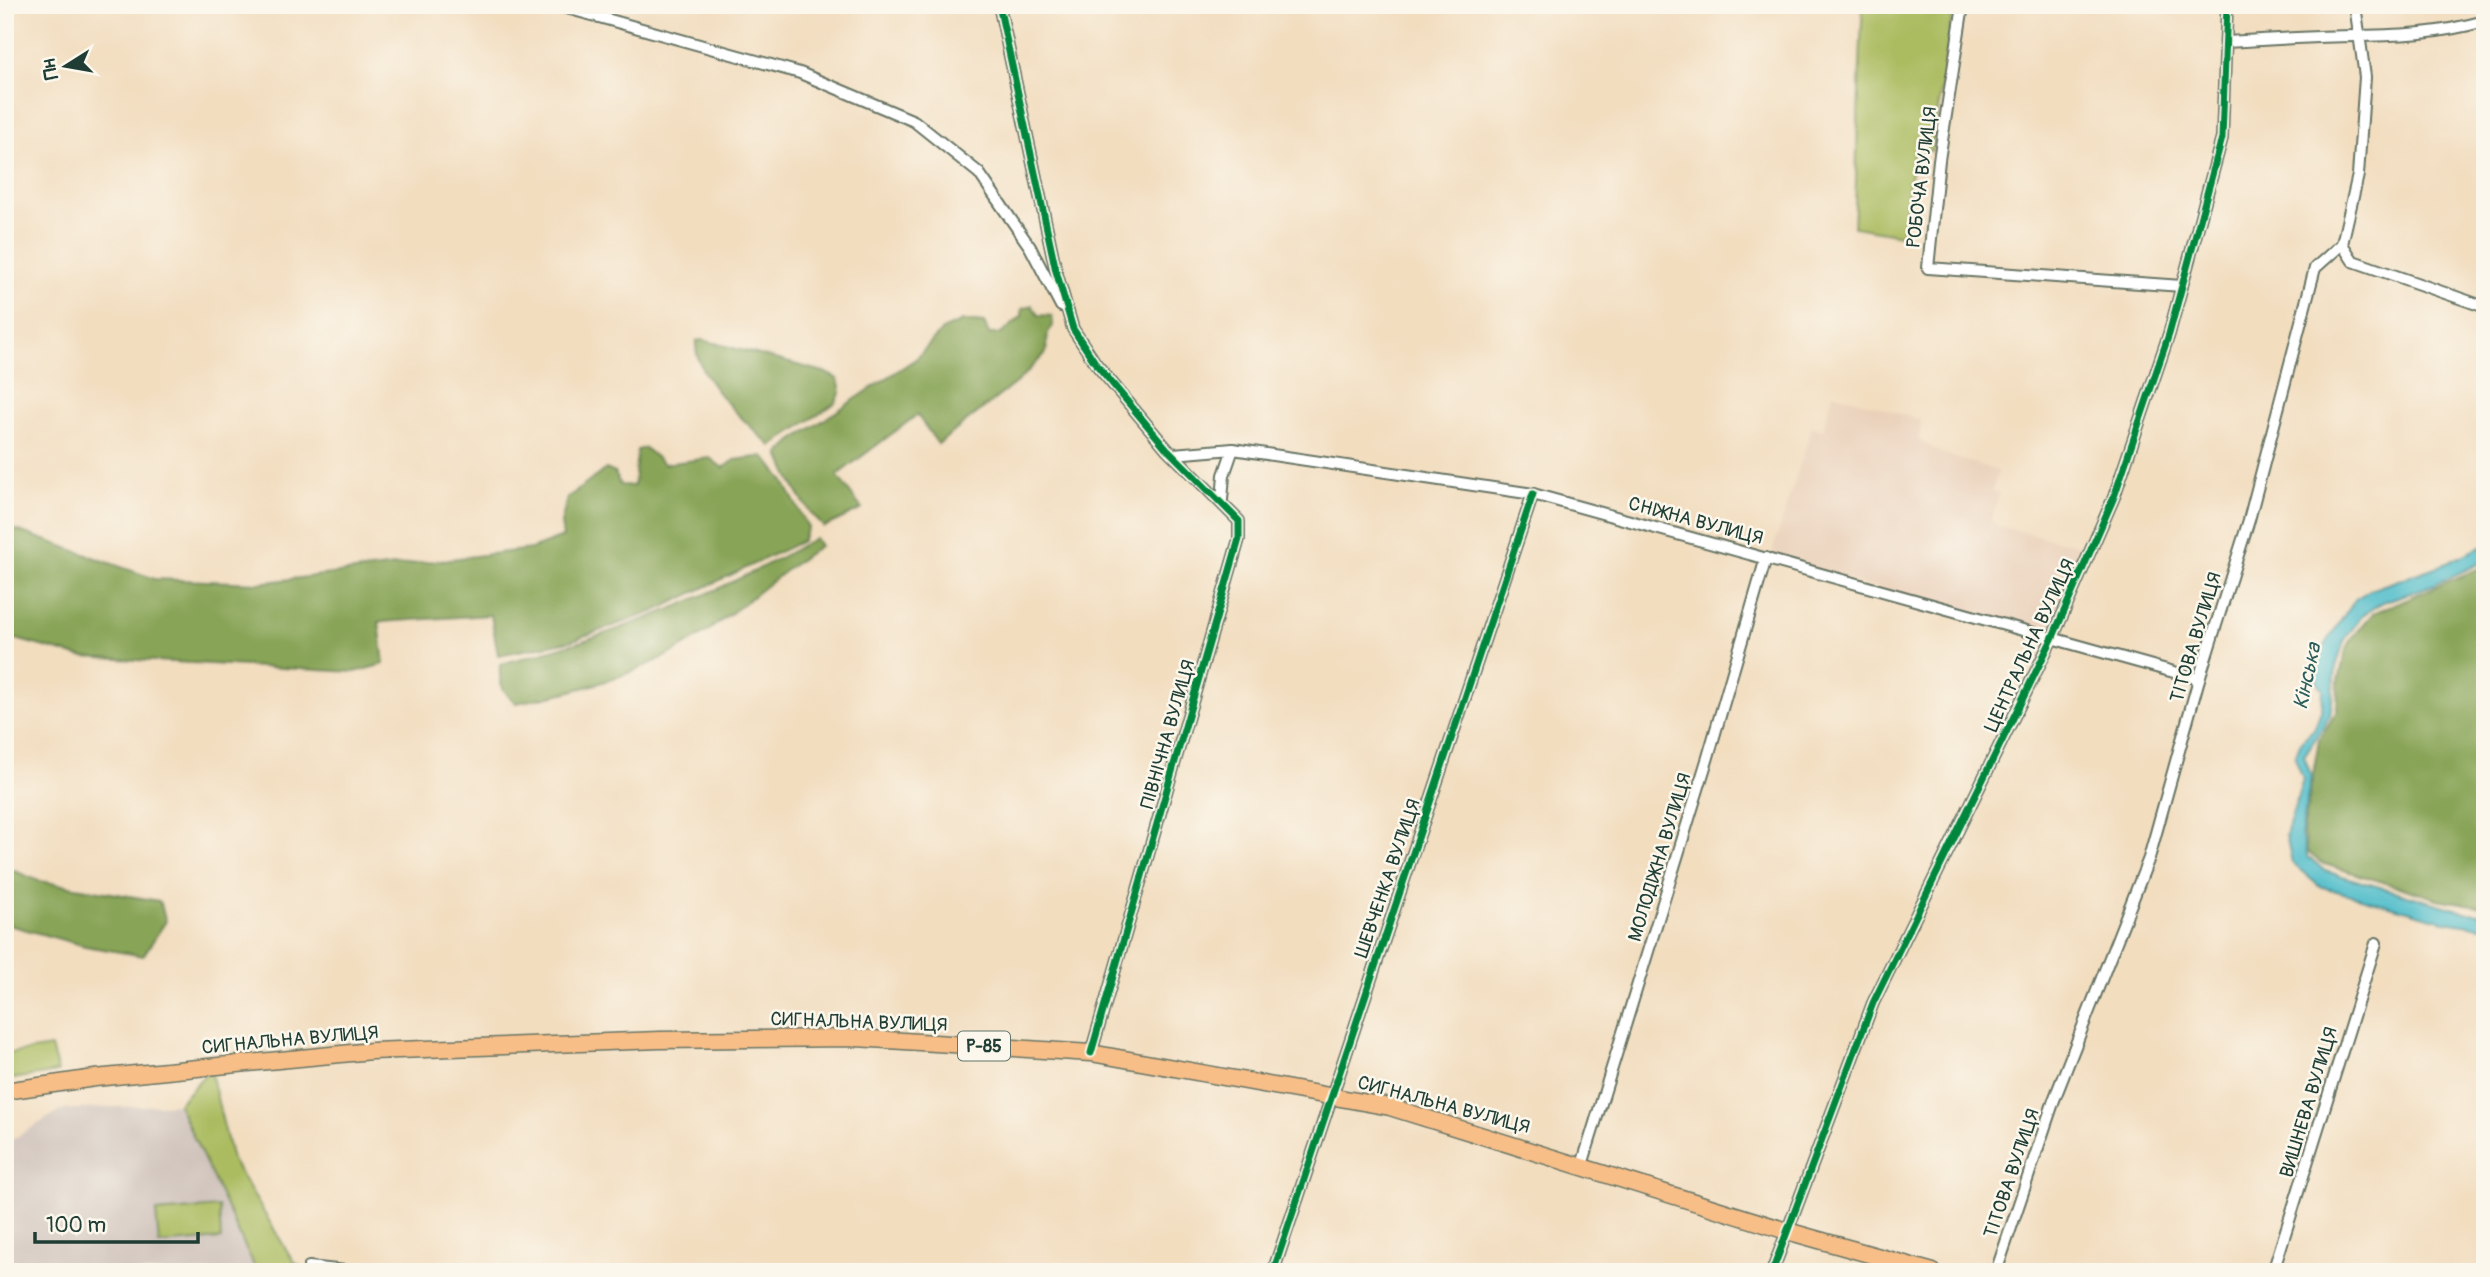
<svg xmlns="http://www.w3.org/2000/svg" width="2490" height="1277" font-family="Pangolin,sans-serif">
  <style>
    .built { fill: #e9cfb8 }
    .industrial { fill: #cec1ba }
    .green { fill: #abbc60; stroke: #657c4a; stroke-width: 2 }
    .forest { fill: #88a456; stroke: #547045; stroke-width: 2 }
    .water { fill: #52becb; stroke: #387e80; stroke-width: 2 }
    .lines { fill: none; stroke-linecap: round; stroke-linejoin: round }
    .minor-casing { stroke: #697565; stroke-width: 14 }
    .primary-casing { stroke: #697565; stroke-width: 19 }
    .minor { stroke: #fff; stroke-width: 10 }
    .primary { stroke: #f7be88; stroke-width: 16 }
    .cycleway-casing { stroke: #fbf7ec; stroke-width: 11 }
    .cycleway { stroke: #00873e; stroke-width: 7 }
    .labels { text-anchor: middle; stroke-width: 5; stroke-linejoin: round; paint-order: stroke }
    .shield { fill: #fbf7ec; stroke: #61756b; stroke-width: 2 }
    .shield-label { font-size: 18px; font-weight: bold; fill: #1f3d34 }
    .street-label { font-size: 19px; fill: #1f3d34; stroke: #fbf7ec }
    .water-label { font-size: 21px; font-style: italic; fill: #2c5d5a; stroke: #fbf7ec }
  </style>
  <rect width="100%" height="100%" fill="#fbf7ec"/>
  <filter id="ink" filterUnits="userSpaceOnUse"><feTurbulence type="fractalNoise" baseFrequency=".0143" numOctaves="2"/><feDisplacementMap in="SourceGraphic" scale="14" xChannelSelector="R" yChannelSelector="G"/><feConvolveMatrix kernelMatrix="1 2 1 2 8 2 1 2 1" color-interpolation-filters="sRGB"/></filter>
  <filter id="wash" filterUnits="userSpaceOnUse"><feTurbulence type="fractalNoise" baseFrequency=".00686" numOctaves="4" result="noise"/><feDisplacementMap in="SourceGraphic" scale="28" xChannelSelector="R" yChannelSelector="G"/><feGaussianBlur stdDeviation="1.57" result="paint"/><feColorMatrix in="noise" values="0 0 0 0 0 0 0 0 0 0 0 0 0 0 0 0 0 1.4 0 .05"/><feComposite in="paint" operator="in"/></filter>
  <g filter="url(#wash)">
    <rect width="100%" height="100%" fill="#f2ddbf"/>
    <path class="built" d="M1833,393L1921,420L1919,439L1940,453L1998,471L1992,491L1999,493L1991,521L1998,526L2089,548L2051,638L1770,558L1812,427L1823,430Z"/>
    <path class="industrial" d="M178,1104L257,1272H5V1144L61,1110Z"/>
    <g class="green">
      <path d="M1863,5H1954L1932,151L1914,150L1902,235L1854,227C1858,153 1858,79 1863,5Z"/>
      <path d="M51,1047L58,1072L5,1080V1054Z"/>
      <path d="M210,1069L232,1160L294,1262L311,1272H257L178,1104Z"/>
      <path d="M219,1207L221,1239L159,1244L156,1212Z"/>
    </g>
    <g class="forest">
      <path d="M1032,305L1038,315L1052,316L1053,326L1048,332L1046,353L1018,381L938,444L917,415L837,475L862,509L824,527C803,507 790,481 779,454L792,441L917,358L942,330L963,321L984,323L989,334H1001L1022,316V309Z"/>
      <path d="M703,340L824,372L838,379L841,392L835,403L771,446C745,421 693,378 696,341Z"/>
      <path d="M645,448L664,464L710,458L723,468L735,460L764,456L783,480L808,527L802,541L655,611L570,641L498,655L491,615L379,622L384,664L355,672L81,657L5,636L14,596L5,592V526L155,579L259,583L531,549L563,537L561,523L567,498L606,469L615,473L620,485L634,486L637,450Z"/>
      <path d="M815,538L820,546C777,574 739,610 696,639C641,675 579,691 516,703C501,691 499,682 500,664C610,637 718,595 815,538Z"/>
      <path d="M2485,566V907H2484L2438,899L2321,863L2307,851L2303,833L2319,739L2337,711L2338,684L2346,650L2353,637L2373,613Z"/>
      <path d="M5,867L39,881L159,901L166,921L143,956L85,946L5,924Z"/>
    </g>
    <path class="water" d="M2485,545V561L2433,585L2383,602L2362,615L2344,641L2336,667L2330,716L2304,756L2311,775L2301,836L2308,857L2325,871L2469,913L2485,914V926L2481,927L2440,920L2319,886L2292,863L2286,835L2303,779L2295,757L2301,741L2314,729L2322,708L2323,689L2316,680L2317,658L2354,600L2370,590L2447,563Z"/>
  </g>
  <g filter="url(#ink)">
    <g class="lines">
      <g class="minor-casing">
        <g id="minor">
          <path d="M556,5L800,73L914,121L979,173L1030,247L1061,306"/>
          <path d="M999,5L1056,271L1073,329L1096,364L1167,449L1239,521V539L1091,1053"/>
          <path d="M1963,5L1939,160L1928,268L2182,286"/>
          <path d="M2227,42C2270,40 2313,36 2357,36C2405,35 2437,34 2485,21"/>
          <path d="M2342,244L2353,261L2485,307"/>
          <path d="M1173,454L1233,449L1533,494L2199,679"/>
          <path d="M1222,500L1224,475L1233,449"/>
          <path d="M1582,1165L1708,757L1766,558"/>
          <path d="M309,1267L355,1272"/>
          <path d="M1273,1272L1533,494"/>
          <path d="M1772,1272L1873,1003L2052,639L2114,497L2169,334L2222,138L2227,5"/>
          <path d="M1996,1272L2054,1100L2149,858L2199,679L2249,520L2315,268L2342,244L2358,175L2365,77L2355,5"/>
          <path d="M2273,1272L2376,943"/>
        </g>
      </g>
      <g class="primary-casing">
        <path id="primary" d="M5,1091L95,1078L372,1051L660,1040L856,1038L1091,1053L1390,1107L1787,1231L1933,1272"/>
      </g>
      <use href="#minor" class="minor"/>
      <use href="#primary" class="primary"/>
      <g class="cycleway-casing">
        <g id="cycleway">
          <path d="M999,5L1056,271L1073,329L1096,364L1167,449L1239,521V539L1091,1053"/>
          <path d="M1273,1272L1533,494"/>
          <path d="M1772,1272L1873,1003L2052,639L2114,497L2169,334L2222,138L2227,5"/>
        </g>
      </g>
      <use href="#cycleway" class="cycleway"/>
    </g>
  </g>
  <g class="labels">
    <rect class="shield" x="958" y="1031.5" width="52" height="29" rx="5"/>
    <g class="shield-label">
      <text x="984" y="1052">Р-85</text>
    </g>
    <g class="street-label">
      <text transform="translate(1921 177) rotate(-83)" y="7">РОБОЧА ВУЛИЦЯ</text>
      <text transform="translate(1696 520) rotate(15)" y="7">СНІЖНА ВУЛИЦЯ</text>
      <text transform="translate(2195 637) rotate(-73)" y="7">ТІТОВА ВУЛИЦЯ</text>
      <text transform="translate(2029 645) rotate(-65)" y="7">ЦЕНТРАЛЬНА ВУЛИЦЯ</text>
      <text transform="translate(1167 734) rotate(-74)" y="7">ПІВНІЧНА ВУЛИЦЯ</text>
      <text transform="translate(1659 857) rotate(-73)" y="7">МОЛОДІЖНА ВУЛИЦЯ</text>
      <text transform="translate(1387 878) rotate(-71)" y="7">ШЕВЧЕНКА ВУЛИЦЯ</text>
      <text transform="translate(859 1021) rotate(2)" y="7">СИГНАЛЬНА ВУЛИЦЯ</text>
      <text transform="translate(290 1039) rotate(-5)" y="7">СИГНАЛЬНА ВУЛИЦЯ</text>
      <text transform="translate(2308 1102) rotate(-73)" y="7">ВИШНЕВА ВУЛИЦЯ</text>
      <text transform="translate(1444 1104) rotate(15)" y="7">СИГНАЛЬНА ВУЛИЦЯ</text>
      <text transform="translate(2011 1173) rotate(-71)" y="7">ТІТОВА ВУЛИЦЯ</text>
    </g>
    <g class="water-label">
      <text transform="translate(2307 676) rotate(-78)" y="7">Кінська</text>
    </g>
  </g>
  <rect width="2490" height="1277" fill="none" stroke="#fbf7ec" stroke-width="28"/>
  <g transform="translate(66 66) rotate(259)" stroke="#fbf7ec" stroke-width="5" paint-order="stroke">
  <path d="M0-5L12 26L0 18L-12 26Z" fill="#1f3d34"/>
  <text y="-10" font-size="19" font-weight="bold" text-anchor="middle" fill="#1f3d34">Пн</text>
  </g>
  <path d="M35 1232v10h163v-10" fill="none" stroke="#1f3d34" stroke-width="3.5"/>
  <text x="46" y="1232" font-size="21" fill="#1f3d34" stroke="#fbf7ec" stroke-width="5" paint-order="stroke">100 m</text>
</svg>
